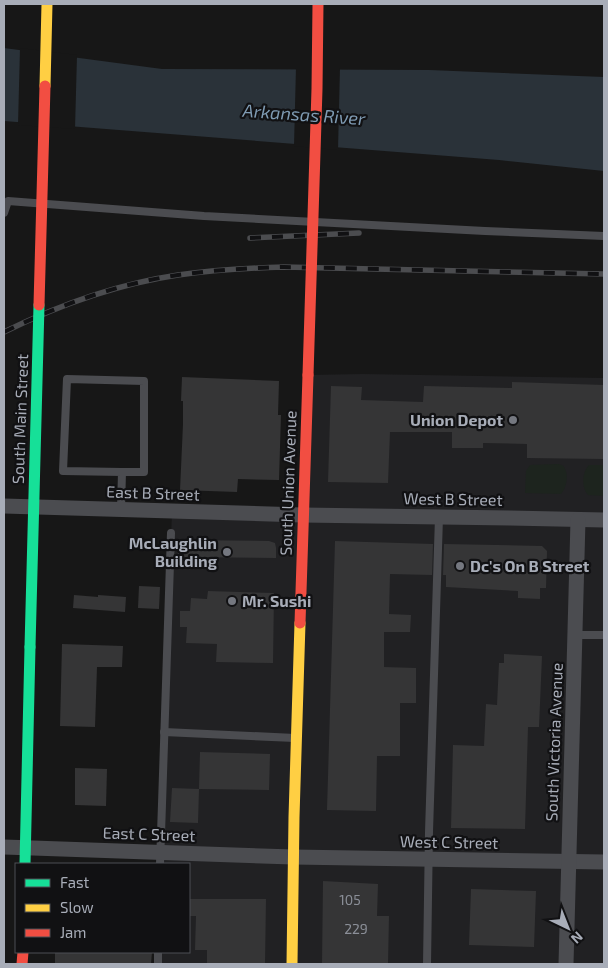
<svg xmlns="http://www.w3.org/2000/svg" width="608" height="968" font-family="'Exo 2',sans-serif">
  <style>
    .built { fill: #212123 }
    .green { fill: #1d241e }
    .water { fill: #2a3239 }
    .pier { fill: #171717 }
    .building { fill: #353536 }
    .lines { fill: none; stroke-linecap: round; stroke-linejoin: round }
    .lane { stroke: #4b4c50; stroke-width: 8 }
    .street { stroke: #4b4c50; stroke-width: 15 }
    .fast { stroke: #16e098; stroke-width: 11 }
    .slow { stroke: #ffcf43; stroke-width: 11 }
    .jam { stroke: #f24e42; stroke-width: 11 }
    .rail-casing { stroke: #4b4c4f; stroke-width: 5.5 }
    .rail { stroke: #111113; stroke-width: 4; stroke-dasharray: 11; stroke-linecap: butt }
    .fast-bridge { stroke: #16e098; stroke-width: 11 }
    .slow-bridge { stroke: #ffcf43; stroke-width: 11 }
    .jam-bridge { stroke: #f24e42; stroke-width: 11 }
    .poi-dot { fill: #757880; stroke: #111113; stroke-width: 2 }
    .labels { text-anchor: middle; stroke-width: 4.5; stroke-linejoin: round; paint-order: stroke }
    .number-label { font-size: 14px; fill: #8b8f98 }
    .street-label { font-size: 16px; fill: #a8adb8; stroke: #111113 }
    .poi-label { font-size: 16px; font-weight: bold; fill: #a8adb8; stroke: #111113; text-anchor: end }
    .water-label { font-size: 18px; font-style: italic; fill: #7f9bb3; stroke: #111113 }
  </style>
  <rect width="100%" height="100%" fill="#171717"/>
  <path class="built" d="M363,374L604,378V964H158V952H189V864H160L172,510L302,515L308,375Z"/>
  <g class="green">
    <path d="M558,464C562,465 564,465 565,469C569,476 566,489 561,494L525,493L526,471L530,465Z"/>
    <path d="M589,465H604V496L588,495C581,487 582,472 589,465Z"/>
  </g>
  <path class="water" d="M4,48L162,69L429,70L604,77V171L499,160L4,121Z"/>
  <g class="pier">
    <path d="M20,48L77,55L75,129L18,125Z"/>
    <path d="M296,67H340L338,150L294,146Z"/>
  </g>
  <g class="building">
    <path d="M182,377L279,381L278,415H281L279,480L238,479L237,492L180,490L183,424V401H181Z"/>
    <path d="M512,382L604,385V459L527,458V444L483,443V448H452V432H390L388,483L328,482L331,386L362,387L361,400L423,402L424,386L512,388Z"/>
    <path d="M178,540L269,541L275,543L276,548V558L178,557Z"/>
    <path d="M335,541L433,544L432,575L390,574L389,614L411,615L410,632H384V667L416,668V703H400V756H377L376,811L327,810Z"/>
    <path d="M444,544L542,546L547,551L546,588H540V599L518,598V591L446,587V575H443Z"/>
    <path d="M139,586L160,587L159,609L138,608Z"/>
    <path d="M208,591L274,593L273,663L216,662L217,644L186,643L187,627H180V611H190L191,598L207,599Z"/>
    <path d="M74,595L98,597V595L126,597L125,612L73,608Z"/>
    <path d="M62,644L123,646L122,667H97L95,727L60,726Z"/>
    <path d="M504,654L542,656L539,727H528L525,829L451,828L453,745L484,746L486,704L497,705L499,663H504Z"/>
    <path d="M200,752L270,754L269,790L199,789Z"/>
    <path d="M75,768L107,769L106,806L75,805Z"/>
    <path d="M172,788L199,789L198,823L170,822Z"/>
    <path d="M323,881L378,884L377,916H389L388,964H322Z"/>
    <path d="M471,889L536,891L534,947L469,945Z"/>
    <path d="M189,899H266L265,964H207V950H195L196,916H189Z"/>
    <path d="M55,952H152L151,964H55Z"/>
  </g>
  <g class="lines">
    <g class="lane">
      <path d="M4,213L8,201L204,216L485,231L604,236"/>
      <path d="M121,509L122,472H144V381L67,379L63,471L122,472"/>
      <path d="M575,635H604"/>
      <path d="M164,732L295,738"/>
      <path d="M160,864L171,533"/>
      <path d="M158,964V952"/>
      <path d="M427,964L429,832L439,517"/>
    </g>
    <g class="street">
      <path d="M4,506L302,515L510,518L604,520"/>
      <path d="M4,847L293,857L604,862"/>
      <path d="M566,964L578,520"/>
    </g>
    <path class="fast" d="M25,864L30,647"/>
    <path class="slow" d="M292,964L294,817L300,623"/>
    <g class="jam">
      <path d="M300,623L308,375"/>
      <path d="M22,964L23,952"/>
    </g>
    <g class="rail-casing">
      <g id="rail">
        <path d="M250,238L359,233"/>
        <path d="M4,332C59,305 117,284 178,275C213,270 249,268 284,267L604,274"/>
      </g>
    </g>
    <use href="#rail" class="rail"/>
    <path class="fast-bridge" d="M30,647L39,305"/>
    <path class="slow-bridge" d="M45,86L47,4"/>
    <g class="jam-bridge">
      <path d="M39,305L45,86"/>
      <path d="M308,375L317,89L318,4"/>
    </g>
  </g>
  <g class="poi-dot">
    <circle cx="513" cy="420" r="5"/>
    <circle cx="227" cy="552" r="5"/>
    <circle cx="460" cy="566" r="5"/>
    <circle cx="232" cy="601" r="5"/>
  </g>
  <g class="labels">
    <g class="number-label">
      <text x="350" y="905">105</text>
      <text x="356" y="934">229</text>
    </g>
    <g class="street-label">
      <text transform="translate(20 419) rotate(-88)" y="6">South Main Street</text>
      <text transform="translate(288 483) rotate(-88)" y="6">South Union Avenue</text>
      <text transform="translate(153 493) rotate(2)" y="6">East B Street</text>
      <text transform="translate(453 499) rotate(1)" y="6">West B Street</text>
      <text transform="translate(554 742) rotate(-88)" y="6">South Victoria Avenue</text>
      <text transform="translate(149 834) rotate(2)" y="6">East C Street</text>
      <text transform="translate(449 842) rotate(1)" y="6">West C Street</text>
    </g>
    <g class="poi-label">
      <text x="503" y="426">Union Depot</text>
      <text x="217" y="549">McLaughlin<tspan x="217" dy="18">Building</tspan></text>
      <text x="470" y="572" text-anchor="start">Dc's On B Street</text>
      <text x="242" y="607" text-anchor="start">Mr. Sushi</text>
    </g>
    <g class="water-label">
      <text transform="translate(304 115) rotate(4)" y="6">Arkansas River</text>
    </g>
  </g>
  <rect width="608" height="968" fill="none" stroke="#a8adb8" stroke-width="10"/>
  <rect x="15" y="863" width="175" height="90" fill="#111113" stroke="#4d4f55"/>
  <rect x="25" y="879" width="25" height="8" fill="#16e098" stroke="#4d4f55"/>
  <text x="60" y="888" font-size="15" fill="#a8adb8">Fast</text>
  <rect x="25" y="904" width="25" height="8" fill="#ffcf43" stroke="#4d4f55"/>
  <text x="60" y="913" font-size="15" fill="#a8adb8">Slow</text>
  <rect x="25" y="929" width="25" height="8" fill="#f24e42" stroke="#4d4f55"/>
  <text x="60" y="938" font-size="15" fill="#a8adb8">Jam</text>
  <g transform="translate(568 928) rotate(137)" stroke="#111113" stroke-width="4" paint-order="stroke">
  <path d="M0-4L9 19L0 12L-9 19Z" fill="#a8adb8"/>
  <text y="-8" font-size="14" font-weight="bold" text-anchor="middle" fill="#a8adb8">N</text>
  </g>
</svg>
